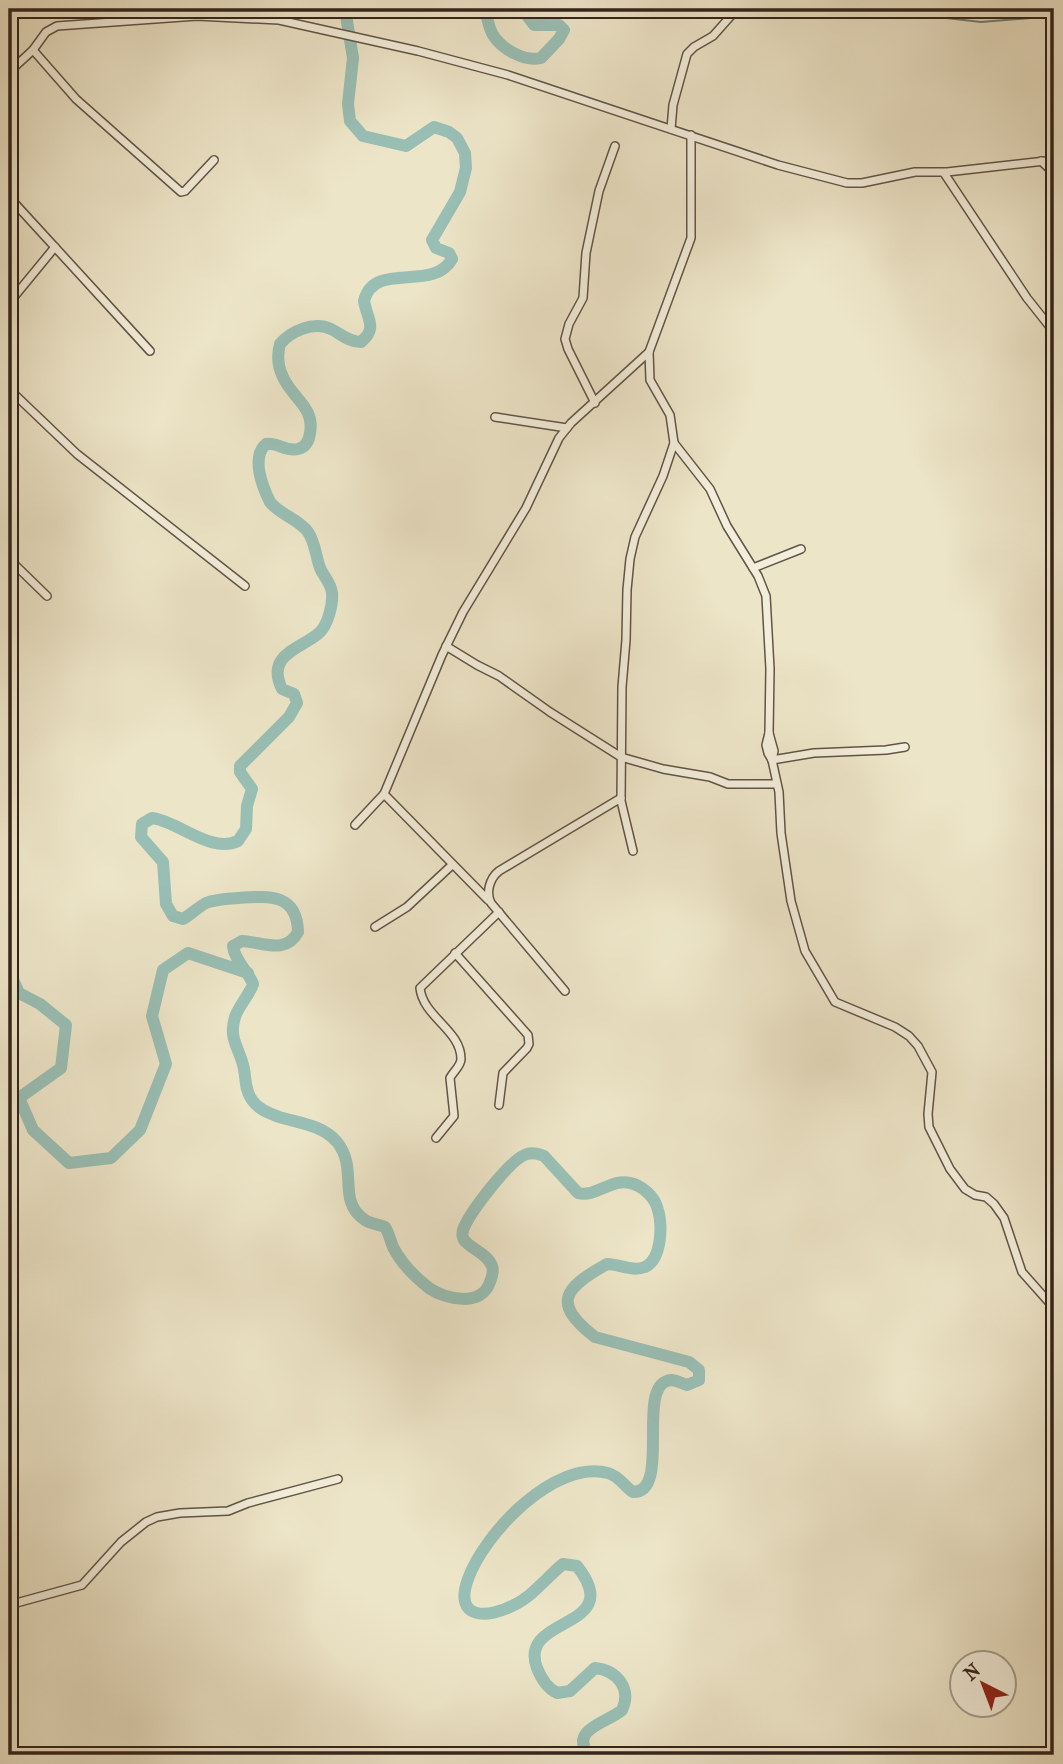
<svg xmlns="http://www.w3.org/2000/svg" width="1063" height="1764" font-family="'IM FELL French Canon',serif">
  <style>
    .lines { fill: none; stroke-linecap: round; stroke-linejoin: round }
    .stream { stroke: #718178; stroke-width: 2 }
    .river { stroke: #99bfb5; stroke-width: 12 }
    .minor-casing { stroke: #625447; stroke-width: 10 }
    .minor { stroke: #f3eedb; stroke-width: 7 }
  </style>
  <rect width="100%" height="100%" fill="#ede5c8"/>
  <filter id="stains"><feTurbulence type="fractalNoise" baseFrequency=".00286" numOctaves="4"/><feColorMatrix values="0 0 0 0 .2 0 0 0 0 .09 0 0 0 0 .02 0 0 0 .5 -.17"/></filter>
  <radialGradient id="worn" r=".72"><stop offset=".6" stop-color="#630" stop-opacity="0"/><stop offset="1" stop-color="#630" stop-opacity=".3"/></radialGradient>
  <g class="lines">
    <g class="stream">
      <path d="M742,9L750,11L770,9"/>
      <path d="M868,9L981,22L1054,16"/>
    </g>
    <g class="river">
      <path d="M345,9L353,58L348,104L350,121L363,136L406,146L434,127L449,132L457,138L465,153L466,168L460,192L432,240L436,248L449,253L452,259C433,293 374,260 364,301C367,319 378,328 361,342C349,342 341,334 331,329C313,321 291,331 280,344C277,355 278,367 283,377C292,398 315,407 310,433C309,441 306,447 298,449C286,452 277,442 266,444C251,457 262,486 270,502C280,515 299,519 308,532C315,542 316,557 320,568C324,577 331,583 332,593C333,604 328,625 319,633C301,649 265,654 282,689L294,694L297,703L289,717L240,766V772L252,789L247,806L246,829L238,841C211,854 178,821 152,818L142,824L141,837L163,862L166,904L173,916L183,919C192,914 198,907 206,903C216,899 228,899 238,898C269,896 297,893 298,932C286,955 262,942 242,941L233,946C234,960 248,971 253,984C249,996 239,1005 235,1017C228,1040 240,1048 244,1069C246,1080 245,1090 252,1100C258,1109 269,1113 279,1117C299,1123 323,1125 337,1142C359,1169 336,1201 365,1220C371,1224 378,1224 385,1227C389,1233 390,1240 393,1247C401,1263 415,1277 429,1288C446,1300 482,1307 490,1282C492,1277 494,1271 492,1266C487,1253 472,1250 464,1240C462,1235 462,1235 463,1230C469,1213 511,1158 527,1154C533,1152 539,1154 544,1156L578,1193C595,1198 612,1178 630,1183C641,1185 654,1196 657,1207C663,1224 662,1259 645,1267C632,1272 620,1264 607,1264C564,1288 551,1303 595,1337L689,1362L699,1370V1380L687,1385C680,1383 674,1378 667,1381C637,1390 671,1493 633,1492C624,1486 619,1476 608,1473C554,1459 484,1534 468,1579C453,1620 488,1619 514,1605C533,1596 547,1577 563,1564L577,1566C628,1631 517,1614 537,1668C541,1678 547,1688 557,1693L570,1691L595,1668C617,1670 632,1689 622,1710C609,1722 568,1729 589,1755"/>
      <path d="M389,9L409,12L417,9"/>
      <path d="M484,9C488,17 488,27 493,35C502,49 524,62 541,58L559,39L564,30L559,25H534L522,9"/>
      <path d="M9,971L19,993L40,1004L66,1025L61,1068L19,1098L33,1130L69,1163L111,1158L140,1130L166,1064L152,1016L163,970L188,953L248,973"/>
    </g>
    <g class="minor-casing">
      <g id="minor">
        <path d="M33,50L76,99L181,192L185,191L214,160"/>
        <path d="M9,72L33,50L46,32L57,26L197,16L279,20L418,51L508,75L778,165L847,183H862L915,172H947L1054,160"/>
        <path d="M671,129L673,105L687,54L694,47L713,36L737,9"/>
        <path d="M1041,161L1054,173"/>
        <path d="M944,173L1027,298L1054,332"/>
        <path d="M9,197L150,351"/>
        <path d="M9,303L55,247"/>
        <path d="M9,389L77,454L245,586"/>
        <path d="M595,403L568,349L565,339L569,324L583,298L586,253L599,191L615,146"/>
        <path d="M495,417L567,428"/>
        <path d="M674,443L710,489L727,526L758,576L766,596L770,669L769,733L766,745L768,753L772,760"/>
        <path d="M9,559L47,596"/>
        <path d="M753,568L801,549"/>
        <path d="M446,646L477,665L499,676L550,712L621,757L663,769L710,777L728,784H777"/>
        <path d="M769,733L774,751L772,760L779,792L781,833L791,901L805,951L835,1002L895,1027L909,1036L918,1046L932,1072L928,1114L929,1127L950,1169L965,1189L975,1195L986,1197L994,1204L1004,1218L1022,1272L1054,1308"/>
        <path d="M772,760L814,753L886,750L905,747"/>
        <path d="M384,794L488,900"/>
        <path d="M355,825L384,794L442,655L463,612L526,508L559,438L571,423L649,352"/>
        <path d="M633,851L621,801L622,687L626,640L627,590L630,559L635,537L663,476L674,443L670,415L650,380L649,352L691,238V135"/>
        <path d="M375,927L407,907L452,865"/>
        <path d="M455,953L528,1035L529,1044L527,1048L503,1073L499,1105"/>
        <path d="M565,991L491,903C486,893 489,879 499,871L621,798"/>
        <path d="M436,1138L454,1116L450,1078C453,1072 461,1066 461,1059C461,1030 423,1017 420,988L499,912"/>
        <path d="M9,1605L82,1585L121,1542L146,1522L157,1517L180,1513L228,1511L248,1503L338,1479"/>
      </g>
    </g>
    <use href="#minor" class="minor"/>
  </g>
  <rect width="1063" height="1764" fill="none" stroke="#ede5c8" stroke-width="35"/>
  <rect x="10" y="10" width="1042" height="1743" fill="none" stroke="#34231c" stroke-width="3.5"/>
  <rect x="18" y="18" width="1028" height="1729" fill="none" stroke="#34231c" stroke-width="2"/>
  <g transform="translate(983 1684) rotate(318)"><circle r="33" fill="#f3eedb" stroke="#a79d8f" stroke-width="2"/>
  <path d="M0-5L12 26L0 18L-12 26Z" fill="#8f2418"/>
  <text y="-10" font-size="19" font-weight="bold" text-anchor="middle" fill="#34231c">N</text>
  </g>
  <rect width="100%" height="100%" filter="url(#stains)"/>
  <rect width="100%" height="100%" fill="url(#worn)"/>
</svg>
